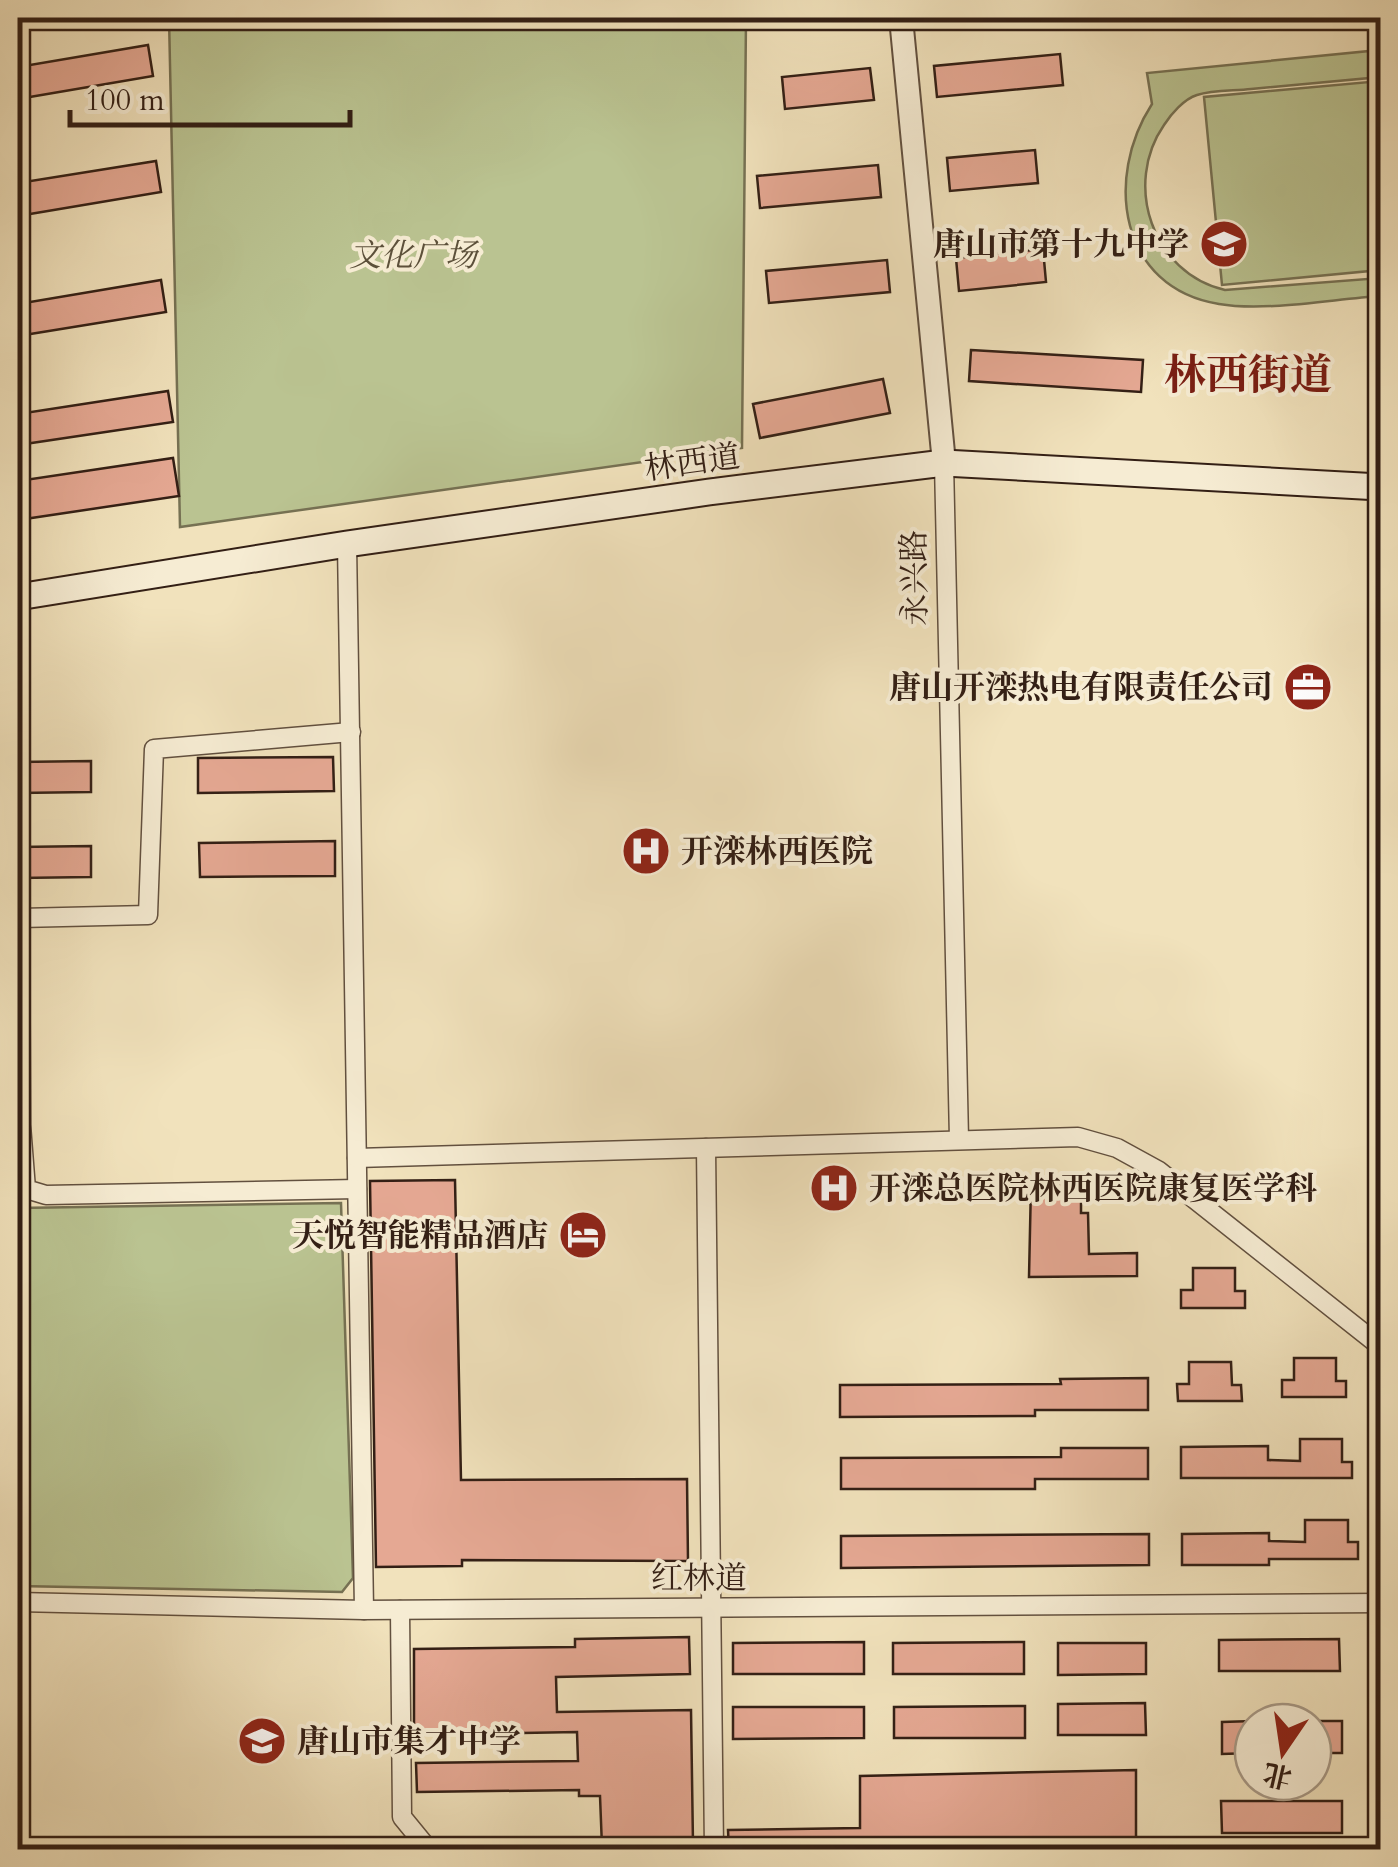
<svg xmlns="http://www.w3.org/2000/svg" width="1398" height="1867" font-family="Cardo,'Noto Serif SC',serif">
  <style>
    .green { fill: #bac391; stroke: #767153; stroke-width: 2.5 }
    .building { fill: #e5a893; stroke: #331f15; stroke-width: 2.5 }
    .lines { fill: none; stroke-linecap: round; stroke-linejoin: round }
    .minor-casing { stroke: #62503f; stroke-width: 21 }
    .tertiary-casing { stroke: #62503f; stroke-width: 26 }
    .secondary-casing { stroke: #331f15; stroke-width: 29 }
    .minor { stroke: #f6ecd3; stroke-width: 18 }
    .tertiary { stroke: #f6ecd3; stroke-width: 22 }
    .secondary { stroke: #f6ecd3; stroke-width: 25 }
    .labels { text-anchor: middle; stroke-width: 8; stroke-linejoin: round; paint-order: stroke }
    .poi-label { font-size: 32px; font-weight: bold; fill: #331f15; stroke: #f6ecd3; text-anchor: end }
    .park-label { font-size: 32px; font-style: italic; fill: #5c503a; stroke: #f6ecd3 }
    .street-label { font-size: 32px; fill: #331f15; stroke: #f6ecd3 }
    .district-label { font-size: 42px; font-weight: bold; fill: #7a1f14; stroke: #f6ecd3 }
  </style>
  <rect width="100%" height="100%" fill="#f1e2bc"/>
  <filter id="stains"><feTurbulence type="fractalNoise" baseFrequency=".002" numOctaves="4"/><feColorMatrix values="0 0 0 0 .2 0 0 0 0 .09 0 0 0 0 .02 0 0 0 .5 -.17"/></filter>
  <radialGradient id="worn" r=".72"><stop offset=".6" stop-color="#630" stop-opacity="0"/><stop offset="1" stop-color="#630" stop-opacity=".3"/></radialGradient>
  <g class="green">
    <path d="M169,18H746L742,448L180,527Z"/>
    <path d="M1380,50V77C1337,81 1294,85 1251,89C1234,91 1213,90 1197,95C1184,99 1171,114 1164,125C1123,184 1152,273 1225,290L1380,278V296C1333,299 1265,312 1219,304C1119,288 1104,178 1152,104L1147,73Z"/>
    <path d="M1380,81V270L1222,285L1204,97Z"/>
    <path d="M341,1203L353,1578L342,1592L18,1586V1208Z"/>
  </g>
  <g class="building">
    <path d="M148,45L153,76L18,99V67Z"/>
    <path d="M1060,54L1063,85L937,97L934,66Z"/>
    <path d="M870,68L874,100L785,109L782,77Z"/>
    <path d="M1035,150L1038,183L950,191L947,158Z"/>
    <path d="M156,161L161,192L18,216V183Z"/>
    <path d="M878,165L881,197L760,208L757,176Z"/>
    <path d="M1043,249L1046,282L959,291L956,258Z"/>
    <path d="M887,260L890,292L769,303L766,271Z"/>
    <path d="M161,280L166,312L18,336V304Z"/>
    <path d="M971,350L1143,360L1141,392L969,381Z"/>
    <path d="M883,379L890,413L760,438L753,404Z"/>
    <path d="M168,391L173,422L18,445V414Z"/>
    <path d="M173,458L179,496L18,520V481Z"/>
    <path d="M333,757L334,791L198,793V758Z"/>
    <path d="M91,761V792L18,793V762Z"/>
    <path d="M335,841V876L200,877L199,843Z"/>
    <path d="M91,846V877L18,878V847Z"/>
    <path d="M455,1180L461,1480L687,1479L688,1561L462,1560V1566L376,1567L370,1181Z"/>
    <path d="M1081,1183V1213H1088L1089,1254L1137,1253V1276L1029,1277L1031,1184Z"/>
    <path d="M1193,1268H1235V1291H1245V1308H1181V1290H1193Z"/>
    <path d="M1294,1358H1336V1381H1346V1397H1282V1380H1294Z"/>
    <path d="M1189,1362H1231L1232,1385H1241L1242,1401H1178L1177,1384H1189Z"/>
    <path d="M1148,1378V1410H1035V1416L840,1417V1385L1061,1384L1060,1379Z"/>
    <path d="M1300,1439H1342V1462H1352V1478H1181V1447L1268,1446V1460L1300,1461Z"/>
    <path d="M1061,1448H1148V1479H1035V1489H841V1458L1061,1457Z"/>
    <path d="M1305,1520H1348V1542H1358V1559H1269V1565H1182V1534L1269,1533V1541L1305,1542Z"/>
    <path d="M1149,1534V1565L841,1568V1536Z"/>
    <path d="M689,1637L690,1674L556,1677L557,1712L691,1710L693,1844L602,1847L600,1796H579V1790L417,1792L416,1763L578,1761L577,1732L414,1735V1649L575,1647V1639Z"/>
    <path d="M1339,1639L1340,1671H1219V1640Z"/>
    <path d="M864,1642V1674H733V1643Z"/>
    <path d="M1024,1642V1674H893V1643Z"/>
    <path d="M1058,1643H1146V1674L1058,1675Z"/>
    <path d="M1145,1703L1146,1735H1058V1704Z"/>
    <path d="M1025,1706V1738H894V1707Z"/>
    <path d="M733,1707H864V1738L733,1739Z"/>
    <path d="M1253,1721V1753L1222,1754V1722Z"/>
    <rect x="1313" y="1721" width="29" height="32"/>
    <path d="M1136,1770V1850H729L728,1830L860,1828V1776Z"/>
    <path d="M1221,1801H1342V1833H1222Z"/>
  </g>
  <g class="lines">
    <g class="minor-casing">
      <g id="minor">
        <path d="M944,463L959,1139"/>
        <path d="M347,544L364,1610"/>
        <path d="M351,732L154,749L148,915L20,918L21,1125L26,1189L46,1195L357,1189"/>
        <path d="M706,1148L714,1850"/>
        <path d="M357,1158L1078,1137L1117,1148L1159,1171L1380,1346"/>
        <path d="M18,1602L364,1610L1380,1603"/>
        <path d="M400,1610L402,1817L429,1850"/>
      </g>
    </g>
    <g class="tertiary-casing">
      <path id="tertiary" d="M901,18L944,463"/>
    </g>
    <g class="secondary-casing">
      <path id="secondary" d="M18,597L347,544L709,492L944,463L1380,487"/>
    </g>
    <use href="#minor" class="minor"/>
    <use href="#tertiary" class="tertiary"/>
    <use href="#secondary" class="secondary"/>
  </g>
  <defs>
    <g id="school-disc" transform="scale(2.5)"><circle r="9.5" fill="#8f2418" stroke="#f6ecd3"/><path d="M0-5L7-2L0 1L-7-2ZM-4 1L0 2.5L4 1V4Q0 6-4 4Z" fill="#fff"/></g>
    <g id="office-disc" transform="scale(2.5)"><circle r="9.5" fill="#8f2418" stroke="#f6ecd3"/><path d="M-6-3h4V-5.5h4V-3h4V5H-6ZM-1-4.5V-3h2v-1.5ZM-6 0V1H6V0Z" fill="#fff"/></g>
    <g id="hospital-disc" transform="scale(2.5)"><circle r="9.5" fill="#8f2418" stroke="#f6ecd3"/><path d="M-5-5h3v3.5h4V-5h3V5h-3V1.5h-4V5h-3Z" fill="#fff"/></g>
    <g id="hotel-disc" transform="scale(2.5)"><circle r="9.5" fill="#8f2418" stroke="#f6ecd3"/><path d="M-6-4.5h1.5V1H6V5H4.5V3h-9V5H-6ZM-4 0a1.8 1.8 0 1 1 3.6 0ZM.5 0V-2.5h3Q6-2.5 6 0Z" fill="#fff"/></g>
  </defs>
  <g fill-rule="evenodd">
    <use href="#school-disc" x="1224" y="244"/>
    <use href="#office-disc" x="1308" y="687"/>
    <use href="#hospital-disc" x="646" y="851"/>
    <use href="#hospital-disc" x="834" y="1188"/>
    <use href="#hotel-disc" x="583" y="1235"/>
    <use href="#school-disc" x="262" y="1741"/>
  </g>
  <g class="labels">
    <g class="poi-label">
      <text x="1189" y="255">唐山市第十九中学</text>
      <text x="1273" y="698">唐山开滦热电有限责任公司</text>
      <text x="681" y="862" text-anchor="start">开滦林西医院</text>
      <text x="869" y="1199" text-anchor="start">开滦总医院林西医院康复医学科</text>
      <text x="548" y="1246">天悦智能精品酒店</text>
      <text x="297" y="1752" text-anchor="start">唐山市集才中学</text>
    </g>
    <g class="park-label">
      <text x="413" y="266">文化广场</text>
    </g>
    <g class="street-label">
      <text transform="translate(692 462) rotate(-8)" y="11">林西道</text>
      <text transform="translate(914 578) rotate(-91)" y="11">永兴路</text>
      <text x="699" y="1589">红林道</text>
    </g>
    <g class="district-label">
      <text x="1248" y="389">林西街道</text>
    </g>
  </g>
  <rect width="1398" height="1867" fill="none" stroke="#f1e2bc" stroke-width="60"/>
  <rect x="20" y="20" width="1358" height="1827" fill="none" stroke="#331f15" stroke-width="5"/>
  <rect x="30" y="30" width="1338" height="1807" fill="none" stroke="#331f15" stroke-width="2.5"/>
  <g transform="translate(1283 1752) rotate(193)"><circle r="48" fill="#f6ecd3" stroke="#a89a87" stroke-width="2.5"/>
  <path d="M0-8L18 38L0 25L-18 38Z" fill="#8f2418"/>
  <text y="-15" font-size="28" font-weight="bold" text-anchor="middle" fill="#331f15">北</text>
  </g>
  <path d="M70 110v15h280v-15" fill="none" stroke="#331f15" stroke-width="5"/>
  <text x="85" y="110" font-size="30" fill="#331f15" stroke="#f6ecd3" stroke-width="8" paint-order="stroke">100 m</text>
  <rect width="100%" height="100%" filter="url(#stains)"/>
  <rect width="100%" height="100%" fill="url(#worn)"/>
</svg>
